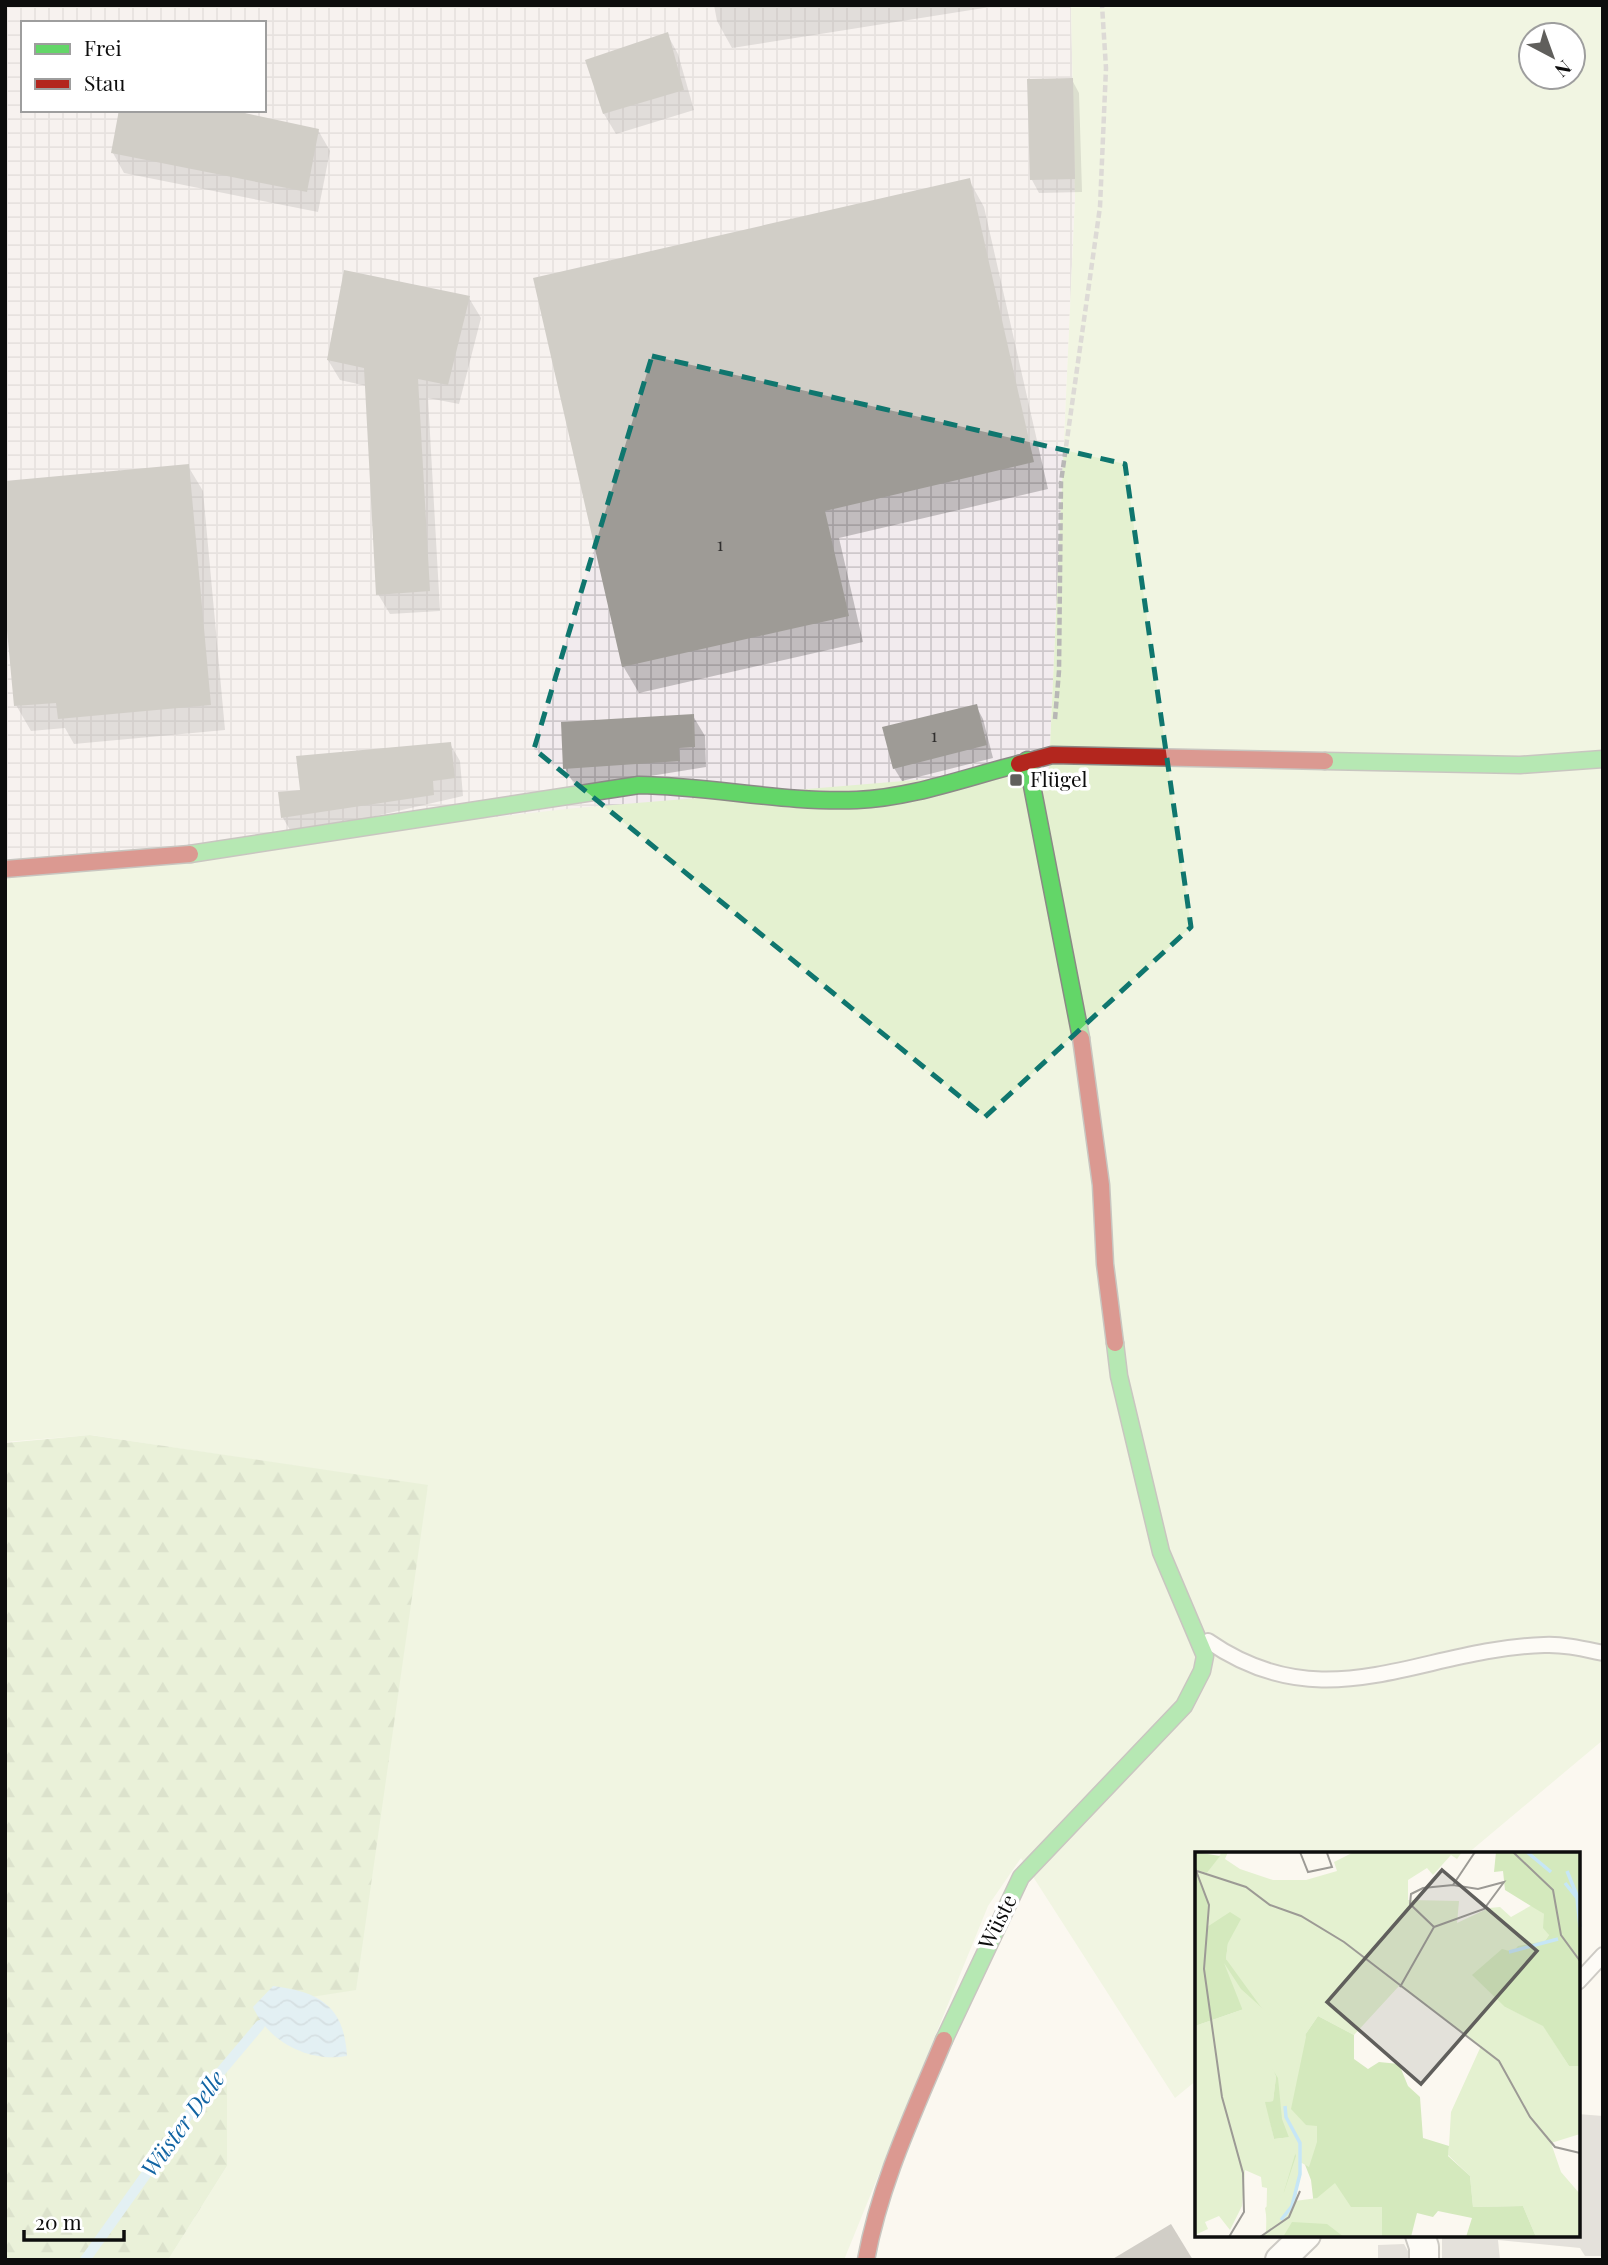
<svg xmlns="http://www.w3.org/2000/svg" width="1608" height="2265" font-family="'Playfair Display',serif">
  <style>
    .industrial { fill: url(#industrial-grid); fill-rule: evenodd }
    .grass { fill: #e4f1d0; fill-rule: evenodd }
    .forest { fill: url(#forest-firs) }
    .water { fill: url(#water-waves) }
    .shadow { fill: #0003 }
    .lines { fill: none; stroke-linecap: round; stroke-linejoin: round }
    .stream { stroke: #c6e6f6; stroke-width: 10 }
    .building { fill: #9e9b96 }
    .lane-casing { stroke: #94938f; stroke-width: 18 }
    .street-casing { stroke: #94938f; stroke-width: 32 }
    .fast-casing { stroke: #8b8986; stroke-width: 19 }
    .jam-casing { stroke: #8b8986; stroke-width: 19 }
    .path { stroke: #b8b7b6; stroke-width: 4.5; stroke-dasharray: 7 3.5; stroke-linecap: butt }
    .lane { stroke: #fefefd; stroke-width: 14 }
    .street { stroke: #fefefd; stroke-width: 28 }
    .fast { stroke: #63d668; stroke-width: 16 }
    .jam { stroke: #b3261e; stroke-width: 16 }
    .marked { fill: none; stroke: #0f766e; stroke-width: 5; stroke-dasharray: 14 9; stroke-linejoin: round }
    .poi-dot { fill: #605f5c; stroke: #fff; stroke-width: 2.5 }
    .labels { text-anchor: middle; stroke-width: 7; stroke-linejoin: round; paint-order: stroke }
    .number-label { font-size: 18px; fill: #31302f }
    .poi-label { font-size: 21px; fill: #0d0d0d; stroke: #fff; text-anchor: start }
    .street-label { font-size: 21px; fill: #0d0d0d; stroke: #fff }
    .water-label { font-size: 23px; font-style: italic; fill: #1164a3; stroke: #fff }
    .inset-river { fill: none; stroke: #c6e6f6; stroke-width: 3.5 }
    .inset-road { fill: none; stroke: #9c9a95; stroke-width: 2 }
    .view { fill: #605f5c; fill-opacity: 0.15; stroke: #605f5c; stroke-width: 3.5 }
    .inset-edge { fill: none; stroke: #0d0d0d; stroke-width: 3.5 }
  </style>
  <defs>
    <pattern id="industrial-grid" width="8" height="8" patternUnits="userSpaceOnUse" patternTransform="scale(1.75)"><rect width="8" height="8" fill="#f2ebee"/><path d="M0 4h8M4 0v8" fill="none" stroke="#cec8cb"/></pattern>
    <pattern id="forest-firs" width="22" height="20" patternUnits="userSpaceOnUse" patternTransform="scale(1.75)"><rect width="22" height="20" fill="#d4e9bd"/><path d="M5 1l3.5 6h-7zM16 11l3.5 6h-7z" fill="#b5c7a1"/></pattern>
    <pattern id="water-waves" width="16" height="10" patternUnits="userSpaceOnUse" patternTransform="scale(1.75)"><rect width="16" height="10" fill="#c6e6f6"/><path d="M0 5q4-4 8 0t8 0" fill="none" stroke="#a9c4d2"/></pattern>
  </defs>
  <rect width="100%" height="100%" fill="#fbf8f0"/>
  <path class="industrial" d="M5,5H1071L1075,199L1049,769L5,872ZM23,23H264V110H23Z"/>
  <path class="grass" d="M1071,5H1603V1740L1467,1854H1197V2080L1175,2098L1021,1858L988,1906L844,2260H168L227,2166V2059L285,2001L428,1486L91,1435L5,1442V872L576,808L1049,769L1075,199ZM1531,35H1573V77H1531Z"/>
  <path class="forest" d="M90,1435L428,1485L356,1990L285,2001L227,2059V2166L168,2260H5V1443Z"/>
  <path class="water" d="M273,1986C320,1992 344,2006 347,2056C310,2063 268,2042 253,2007Z"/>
  <g class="shadow">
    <path d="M714,5H990V7L732,48L717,21Z"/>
    <path d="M667,34L678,54L694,110L616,134L604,114L587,61Z"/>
    <path d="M1072,80L1079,93L1082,192L1039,193L1032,180Z"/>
    <path d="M318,130L330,151L318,212L124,173L113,153Z"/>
    <path d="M969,180L984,207L1048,489L839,538L863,642L639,693L623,666Z"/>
    <path d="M469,298L481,318L459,404L428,398L440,611L390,614L378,594L367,386L340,380L328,360Z"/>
    <path d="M188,466L203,491L225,730L74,744L65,728L31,731L16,705Z"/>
    <path d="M976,706L983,719L993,758L902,781L894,768Z"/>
    <path d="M693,716L705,736L706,767L576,788L565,768Z"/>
    <path d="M450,744L460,761L463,796L293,835L283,818L280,793L302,792Z"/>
    <path d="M1578,2114L1603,2116V2256H1585L1580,2248L1498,2240L1500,2260H1442V2235H1578Z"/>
    <path d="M1404,2244L1413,2260H1378V2245Z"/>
  </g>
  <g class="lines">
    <path class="stream" d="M85,2260L212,2082L260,2025"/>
  </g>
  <g class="building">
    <path d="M668,32L684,90L603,114L585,60Z"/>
    <path d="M1073,78L1075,179L1030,180L1027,79Z"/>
    <path d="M119,110H231L319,129L307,192L111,153Z"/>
    <path d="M970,178L1034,462L825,511L849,616L622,667L533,278Z"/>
    <path d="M344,270L470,296L448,385L418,379L430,591L376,595L364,368L327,360Z"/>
    <path d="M189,464L211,705L58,719L56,703L14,706L5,609V481Z"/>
    <path d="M977,704L987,745L893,769L882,727Z"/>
    <path d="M694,714L695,747L679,748L680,761L563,769L561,722Z"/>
    <path d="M451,742L455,778L433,781L434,795L281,818L278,792L300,790L296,756Z"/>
    <path d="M1171,2224L1193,2260H1111Z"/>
  </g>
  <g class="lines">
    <g class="lane-casing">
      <g id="lane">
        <path d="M1208,1641C1326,1723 1420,1649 1544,1645C1564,1644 1584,1649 1603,1653"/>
        <path d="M1578,1982L1603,1955"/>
      </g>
    </g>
    <g class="street-casing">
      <g id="street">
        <path d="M1420,2235L1424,2247V2260"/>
        <path d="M1280,2260L1306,2235"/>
      </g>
    </g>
    <g class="fast-casing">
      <g id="fast">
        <path d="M1027,760L1081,1038"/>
        <path d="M1325,761L1520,765L1603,759"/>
        <path d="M190,854L639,785C712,786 785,803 857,800C911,798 967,777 1019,764"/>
        <path d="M944,2040L1021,1877L1184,1706L1202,1671L1205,1656L1161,1552L1119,1376L1115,1343"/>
      </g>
    </g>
    <g class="jam-casing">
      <g id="jam">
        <path d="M1019,764L1052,755L1325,761"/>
        <path d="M5,869L190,854"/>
        <path d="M1081,1038L1101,1185L1105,1264L1115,1343"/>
        <path d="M866,2260C880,2183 914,2112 944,2040"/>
      </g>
    </g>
    <path class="path" d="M1055,719L1059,671L1061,482L1100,207L1106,68L1102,5"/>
    <use href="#lane" class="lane"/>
    <use href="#street" class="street"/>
    <use href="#fast" class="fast"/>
    <use href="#jam" class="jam"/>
  </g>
  <path d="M0 0H1608V2265H0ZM652,356L1125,464L1191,927L985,1117L534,749Z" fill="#fbf8f0" fill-opacity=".55" fill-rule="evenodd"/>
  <path class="marked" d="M652,356L1125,464L1191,927L985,1117L534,749Z"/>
  <rect class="poi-dot" x="1009" y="773" width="14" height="14" rx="3.5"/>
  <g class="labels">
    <g class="number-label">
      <text x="720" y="551">1</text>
      <text x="934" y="742">1</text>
    </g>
    <g class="poi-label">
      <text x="1030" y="787">Flügel</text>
    </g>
    <g class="street-label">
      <text transform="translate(998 1922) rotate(-63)" y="7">Wüste</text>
    </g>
    <g class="water-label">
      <text transform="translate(183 2124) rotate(-54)" y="8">Wüster Delle</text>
    </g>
  </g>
  <g transform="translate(1195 1852)">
    <rect width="385" height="385" fill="#fbf8f0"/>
    <path d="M27,0H33L30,7L45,17L78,28H111L142,19L139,10L159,0H267L262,7L256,3L238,23L232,16L213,28V48L264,49L262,71L294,56L305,55L316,65L337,53L349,62L354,83L350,89L311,100L310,155L348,173L374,214H385V282L356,291L366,320L385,342V385H341L328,354L278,355L275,324L253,303L254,294L256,260L286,194L204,134L159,183L123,164L97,202L75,204L81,225L78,249L71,250L79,287L96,285L102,296L92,376L87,385L71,382L72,336L67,335L66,325L50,318L47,354L35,378L24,364L10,370L13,377L0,383V174L49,157L31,107L33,91L11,76L2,18L12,21Z" fill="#e4f1d0"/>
    <path d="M0,0L25,4L12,21L2,18L13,52L12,75L35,60L46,67L33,91L31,107L71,162L49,157L0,174ZM301,0H385V214H374L348,174L310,155L277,123L307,97L318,100L323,94L350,89L354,83L348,76L349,62L310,38L308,19L299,20ZM123,164L159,183V207L173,217L184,210L204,212L213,234L225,245L228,286L254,294L253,304L275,324L278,355L328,354L341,385H271L277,366L243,359L238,365L222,361L216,385H185L136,338L155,385H87L95,361L88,343L102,296L96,285L79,287L70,250L78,249L81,225L74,204L97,202ZM107,305L116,328L119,354H104L101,346Z" fill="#d4e9bd" fill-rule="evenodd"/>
    <path d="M29,111L46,137L76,164L71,174L77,180L117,147L122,160L109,173L111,185L96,257L111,273L122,274V290L114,315L105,310L100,349L122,346L140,331L156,355H187V385H149L132,372L97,370L88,385H67L73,376L70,356L89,340L101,304L87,267L83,226L60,189Z" fill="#e4f1d0"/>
    <path class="inset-river" d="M332,0L356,20M372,19L383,46M370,31L382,46L385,75M314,100L363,87M86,368L97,354L105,322V291L91,265L90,254"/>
    <path class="inset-road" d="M105,0L113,20L137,15L132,1M318,0L358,38L366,83L385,109M0,16L14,53L9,117L27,245L48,321L49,360L34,385M2,19L51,35L75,53L106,64L149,90L304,209L335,265L360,295L385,301M258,33L280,0M205,135L239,75L215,52L216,42L228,36L258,33L283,37L309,30L289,57L239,75M65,385L94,365L105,339"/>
    <path class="view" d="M247,18L342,99L226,232L132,150Z"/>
    <rect width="385" height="385" class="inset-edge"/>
  </g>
  <rect width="1608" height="2265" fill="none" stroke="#0d0d0d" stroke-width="14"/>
  <rect x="21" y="21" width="245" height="91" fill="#ffffff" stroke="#9e9e9e" stroke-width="2"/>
  <rect x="35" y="44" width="35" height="10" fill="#63d668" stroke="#9e9e9e" stroke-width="2"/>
  <text x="84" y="56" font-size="21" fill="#0d0d0d">Frei</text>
  <rect x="35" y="79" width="35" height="10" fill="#b3261e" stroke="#9e9e9e" stroke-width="2"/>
  <text x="84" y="91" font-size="21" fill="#0d0d0d">Stau</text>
  <g transform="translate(1552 56) rotate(139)"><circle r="33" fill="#ffffff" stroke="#9e9e9e" stroke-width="2"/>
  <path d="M0-5L12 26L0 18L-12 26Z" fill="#605f5c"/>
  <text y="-10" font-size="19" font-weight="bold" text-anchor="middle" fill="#0d0d0d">N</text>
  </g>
  <path d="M24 2230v10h100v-10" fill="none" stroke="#0d0d0d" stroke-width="3.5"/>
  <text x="35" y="2230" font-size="21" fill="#0d0d0d" stroke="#ffffff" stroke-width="5" paint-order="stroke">20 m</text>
</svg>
